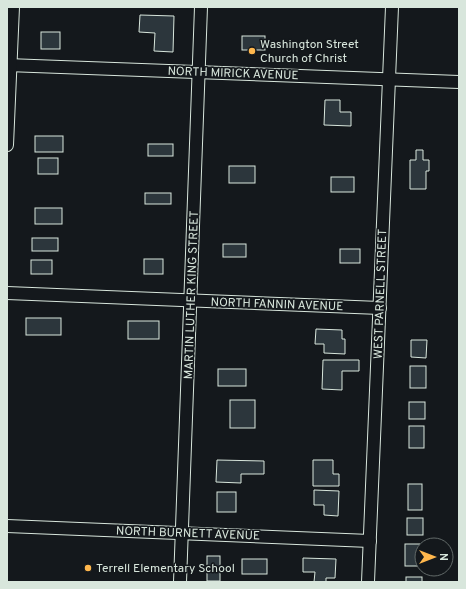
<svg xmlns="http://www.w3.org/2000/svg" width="466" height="589" font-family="Overpass,sans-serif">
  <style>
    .building { fill: #2c363c; stroke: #d8e6dc }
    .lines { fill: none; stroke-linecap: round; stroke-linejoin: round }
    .minor-casing { stroke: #d8e6dc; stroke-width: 14 }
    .minor { stroke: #14181c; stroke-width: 12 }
    .poi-dot { fill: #ffb74d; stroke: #14181c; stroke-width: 1.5 }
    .labels { text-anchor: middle; stroke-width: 3; stroke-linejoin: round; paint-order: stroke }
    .poi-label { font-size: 12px; fill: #d8e6dc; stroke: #14181c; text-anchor: start }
    .street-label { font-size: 12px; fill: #d8e6dc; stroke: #14181c }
  </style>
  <rect width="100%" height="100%" fill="#14181c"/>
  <g class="building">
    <path d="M140,15L174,16L173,52L154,51L155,33L139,32Z"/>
    <rect x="41" y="32" width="19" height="17"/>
    <rect x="242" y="36" width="23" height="14"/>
    <path d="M325,100H340V112H351V126L324,125Z"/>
    <rect x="35" y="136" width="28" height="16"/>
    <rect x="148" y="144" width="25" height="12"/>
    <path d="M416,150H423V160H429V171H426V189H410V160H416Z"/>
    <rect x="38" y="158" width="20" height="16"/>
    <rect x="229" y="166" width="26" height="17"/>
    <rect x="331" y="177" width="23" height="15"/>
    <rect x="145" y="193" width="26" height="11"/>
    <rect x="35" y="208" width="27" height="16"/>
    <rect x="32" y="238" width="26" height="13"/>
    <rect x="223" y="244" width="23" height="13"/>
    <rect x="340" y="249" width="20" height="14"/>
    <rect x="144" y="259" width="19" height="15"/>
    <rect x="31" y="260" width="21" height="14"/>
    <rect x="26" y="318" width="35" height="17"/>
    <rect x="128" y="321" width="31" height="18"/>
    <path d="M316,329L342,330V339H345V354L324,353V344H315Z"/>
    <path d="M411,340H427L426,358L411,357Z"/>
    <path d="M323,360H359V371H342V390L322,389Z"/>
    <rect x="410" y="366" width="16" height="22"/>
    <rect x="218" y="369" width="28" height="17"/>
    <rect x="230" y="400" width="25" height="28"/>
    <rect x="409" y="402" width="16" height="17"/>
    <rect x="409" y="426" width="15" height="22"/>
    <path d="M217,460L264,461V474H241V483L216,482Z"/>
    <path d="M313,460H333V474H339V486H313Z"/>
    <rect x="408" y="484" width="14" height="26"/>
    <path d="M314,490L339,491L338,516L324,515V505H314Z"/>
    <rect x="217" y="492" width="19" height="20"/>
    <rect x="407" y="518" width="16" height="17"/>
    <rect x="405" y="544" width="15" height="22"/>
    <rect x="207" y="556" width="13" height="25"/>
    <path d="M303,558L336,559L335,578H326V582H314L315,572H303Z"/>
    <rect x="242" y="559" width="25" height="15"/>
    <rect x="406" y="577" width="16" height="5"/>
  </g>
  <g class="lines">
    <g class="minor-casing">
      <g id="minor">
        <path d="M7,65L459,82"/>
        <path d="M7,145L13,7"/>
        <path d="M7,293L380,308"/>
        <path d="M7,526L370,541"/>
        <path d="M180,582L201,7"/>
        <path d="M368,582L392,7"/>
      </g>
    </g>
    <use href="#minor" class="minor"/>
  </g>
  <g class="poi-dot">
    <circle cx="252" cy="51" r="4"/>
    <circle cx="88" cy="568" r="4"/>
  </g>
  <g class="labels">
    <g class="poi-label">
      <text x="260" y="48">Washington Street<tspan x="260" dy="14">Church of Christ</tspan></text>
      <text x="96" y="572">Terrell Elementary School</text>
    </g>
    <g class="street-label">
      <text transform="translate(233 73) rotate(2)" y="4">NORTH MIRICK AVENUE</text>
      <text transform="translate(380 294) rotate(-88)" y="4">WEST PARNELL STREET</text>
      <text transform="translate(191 295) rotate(-88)" y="4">MARTIN LUTHER KING STREET</text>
      <text transform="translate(277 304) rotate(2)" y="4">NORTH FANNIN AVENUE</text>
      <text transform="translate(188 533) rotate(2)" y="4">NORTH BURNETT AVENUE</text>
    </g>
  </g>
  <rect width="466" height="589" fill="none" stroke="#d8e6dc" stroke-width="16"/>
  <g transform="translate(434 557) rotate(90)"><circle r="19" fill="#14181c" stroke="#626a69"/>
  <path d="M0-3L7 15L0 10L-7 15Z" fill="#ffb74d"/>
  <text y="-6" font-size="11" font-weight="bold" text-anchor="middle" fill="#d8e6dc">N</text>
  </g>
</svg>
